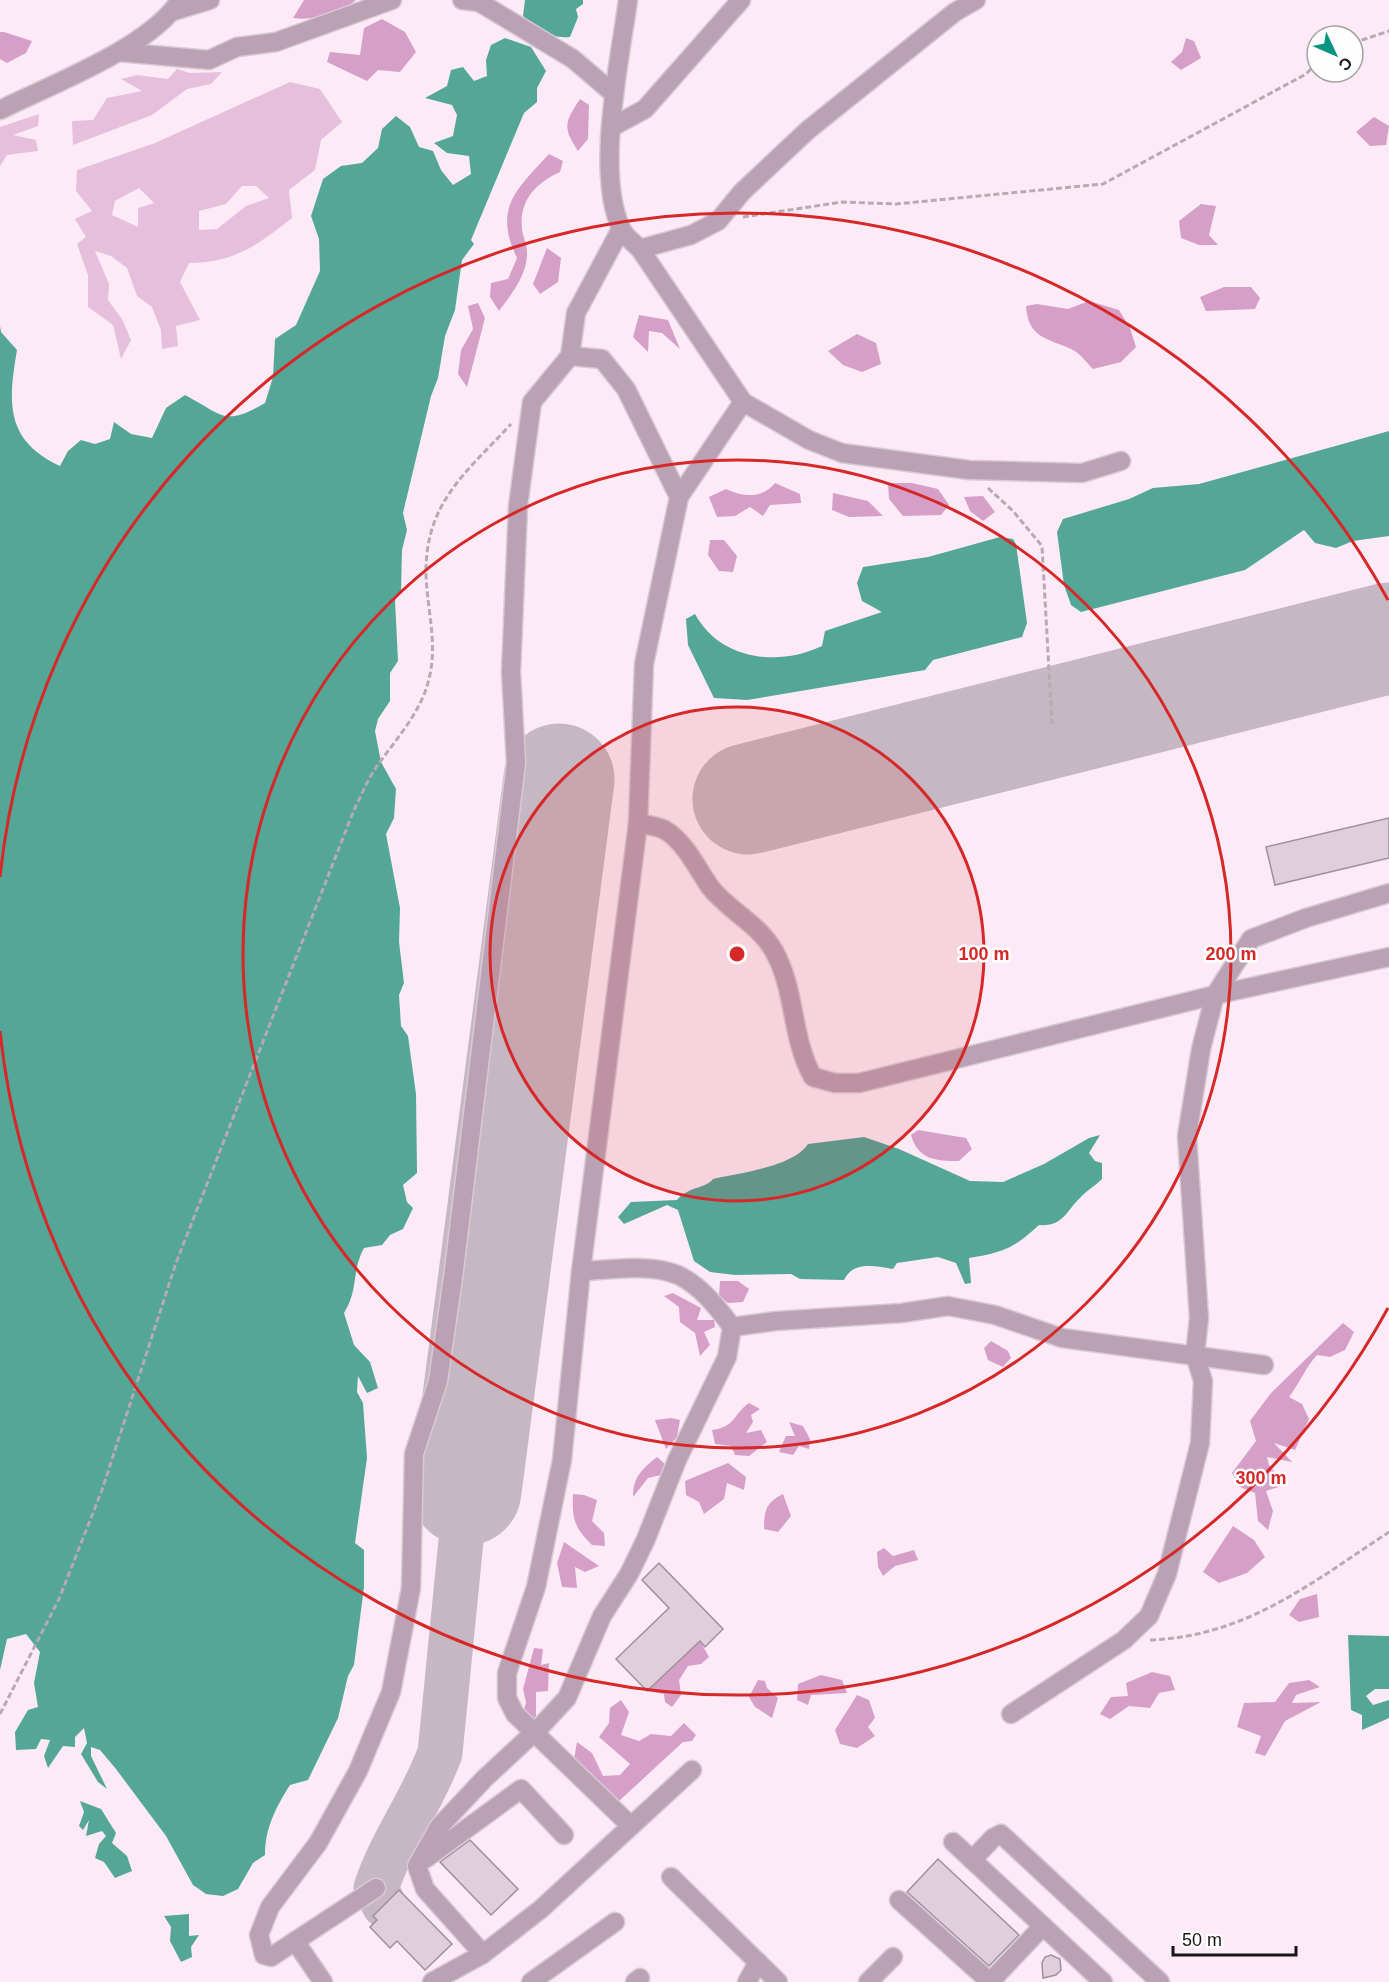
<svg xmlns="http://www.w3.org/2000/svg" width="1389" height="1982" font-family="Helvetica,sans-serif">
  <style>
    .green { fill: #e5bfdb; fill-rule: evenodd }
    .forest { fill: #d69fc8 }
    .water { fill: #54a696 }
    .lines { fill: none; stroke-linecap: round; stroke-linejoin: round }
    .taxiway { stroke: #c6b8c2; stroke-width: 45 }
    .runway { stroke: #c6b8c2; stroke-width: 111 }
    .building { fill: #e0cfdb; stroke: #9f909b; stroke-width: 1.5 }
    .minor-casing { stroke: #d8c9d3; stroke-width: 21 }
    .path { stroke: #b7aab3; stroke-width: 3; stroke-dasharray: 6 3; stroke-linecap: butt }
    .minor { stroke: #baa2b4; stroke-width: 18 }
    .ring { fill: none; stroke: #d62828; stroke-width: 3 }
    .centre { fill: #d62828; stroke: #fefefe; stroke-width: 3 }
    .ring-label { font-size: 18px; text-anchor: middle; font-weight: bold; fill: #d62828; stroke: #fefefe; stroke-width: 5; stroke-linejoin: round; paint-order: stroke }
  </style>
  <rect width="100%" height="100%" fill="#fcebf7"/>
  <g class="green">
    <path d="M177,69L190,73L222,72L211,84L187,89L152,115L73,145L72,121L93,120L107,98L142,91L121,79L137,75L168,79Z"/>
    <path d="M290,82L320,89L342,122L321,140L315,170L289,190L292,218C256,246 236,262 189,263L180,282L200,320L176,326L178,346L162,349L161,330L152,307L137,296L127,268L111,256L95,251L109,284L108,300L122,319L131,340L121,359L113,325L88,307V275L77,244L86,237L75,219L92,211L76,191L77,170L155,143ZM242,186H256L269,198L246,206L217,229L199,230V211L226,204ZM139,188L154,203L138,208V227L112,215L115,201Z"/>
    <path d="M39,114L38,126L13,135L36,140L38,151L7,155L0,166V127Z"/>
  </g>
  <g class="forest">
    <path d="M304,0H356C340,14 313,21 293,18Z"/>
    <path d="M382,19L405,32L416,52L400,72L378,70L367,81L327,62L330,52L360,55L364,28Z"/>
    <path d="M0,32H4L32,41L26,53L7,63L0,59Z"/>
    <path d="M1186,38L1194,41L1201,58L1181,70L1171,62L1182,52Z"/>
    <path d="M580,99L589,105L588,139L578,151C562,127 565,122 580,99Z"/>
    <path d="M1374,117L1389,126L1386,145L1370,146L1356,132Z"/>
    <path d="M549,154L563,161L560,172C536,183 519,200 522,229C523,237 527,245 527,252C528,274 511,295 499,311L490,297L491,283L508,279L517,258C493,208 516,190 549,154Z"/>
    <path d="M1201,204L1216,206L1209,235L1218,245H1199L1181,238L1179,221Z"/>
    <path d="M547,248L561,258L558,282L540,294L533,284Z"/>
    <path d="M1224,287H1251L1260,298L1255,309L1206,311L1200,297Z"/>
    <path d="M1089,301L1119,310L1130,328L1136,347L1121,362L1093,369C1086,362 1079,352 1071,349C1047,338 1028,338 1026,306L1037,304L1068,309Z"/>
    <path d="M478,303L485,318L467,387L458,374L461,350L473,329L468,306Z"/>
    <path d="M639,315L668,320L680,349L662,333L649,331L648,352L633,337Z"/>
    <path d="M857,334L876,343L881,364L862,372L843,365L828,351Z"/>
    <path d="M775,483L800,494L801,503L770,505L763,516L750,507L735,516L717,517L709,497L726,489C743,497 762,499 775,483Z"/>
    <path d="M888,483H912L938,489L949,505L941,515L903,516L889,499Z"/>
    <path d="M833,493L868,501L883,516L849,517L832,510Z"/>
    <path d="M983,496L995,512L983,521L970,511L964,497Z"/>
    <path d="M710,540H724L737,556L733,572L719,571L708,555Z"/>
    <path d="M918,1130L966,1138L972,1149L959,1161C936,1161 918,1160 911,1135Z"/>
    <path d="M720,1281H738L749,1289L743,1302L728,1303L719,1296Z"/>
    <path d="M673,1293L701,1308L697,1320H714L715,1327L704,1332L710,1345L700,1356L695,1333L680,1322L679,1307L664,1296Z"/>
    <path d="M1343,1323L1354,1332L1345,1350L1330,1357L1317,1355C1305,1368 1300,1383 1289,1397L1302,1404L1309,1419L1295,1450L1274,1443L1292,1462L1267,1457L1269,1465L1285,1485L1266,1491L1273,1511L1268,1530L1258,1521L1255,1493L1240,1487L1232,1473L1256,1441L1250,1421L1271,1393Z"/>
    <path d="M991,1341L1008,1351L1011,1358L1003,1367L988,1360L984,1348Z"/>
    <path d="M749,1403L760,1409L751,1415L753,1422L746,1433L761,1430L767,1442L749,1456L735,1455L731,1446L715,1444L712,1430C736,1427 733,1414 749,1403Z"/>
    <path d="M671,1418L680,1420L677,1437L666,1449L655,1420Z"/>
    <path d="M789,1422L803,1426L810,1439L809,1449L799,1446L793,1455L779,1452L786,1436H795Z"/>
    <path d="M657,1457L666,1465L661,1475L648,1478L633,1497C633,1477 642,1469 657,1457Z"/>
    <path d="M728,1463L746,1477L744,1490L727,1483L724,1499L704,1514L699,1502L686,1495L685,1481Z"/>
    <path d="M573,1494L584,1495L597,1500L592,1521L604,1533L605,1546L592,1545C574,1527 572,1519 573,1494Z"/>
    <path d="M783,1494L791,1516L778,1532L764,1529C764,1511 766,1502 783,1494Z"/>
    <path d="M1233,1526L1254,1540L1265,1557L1247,1573L1219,1583L1203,1572Z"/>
    <path d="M564,1542L599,1566L585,1572L575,1567L577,1588L562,1587L557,1563Z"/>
    <path d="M884,1548L893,1556L914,1550L918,1560L895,1566L883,1576L878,1567L877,1552Z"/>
    <path d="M1317,1594L1319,1617L1299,1622L1289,1615L1300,1599Z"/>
    <path d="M700,1641L709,1657L701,1664L688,1666L679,1680L681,1695L672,1707L665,1702L664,1694L647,1691Z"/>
    <path d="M534,1648L543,1649L541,1665L549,1663L548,1691L536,1692V1720L521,1722L526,1702L523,1689Z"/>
    <path d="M1152,1672L1170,1676L1175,1690L1159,1693L1150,1708L1129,1706L1110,1719L1100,1714L1111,1697L1128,1696L1126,1683Z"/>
    <path d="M821,1675L842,1680L847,1693L811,1695L808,1705L797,1700L798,1684Z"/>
    <path d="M758,1680L765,1681L767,1688L778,1698L772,1718L755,1707L749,1697Z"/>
    <path d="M1309,1680L1320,1687L1296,1695L1292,1703L1321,1702L1285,1721L1265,1756L1255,1753L1261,1736L1237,1727L1244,1703L1275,1702L1289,1683Z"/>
    <path d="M857,1695L869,1700L875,1718L868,1727L875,1736L857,1748L840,1744L835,1730Z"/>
    <path d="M621,1700L629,1712L621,1735L639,1741L651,1734L671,1736L684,1723L696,1735L692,1741L683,1742L619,1801L574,1759L577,1742L592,1753L603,1776L620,1775L630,1764L599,1737L609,1723L610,1708Z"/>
  </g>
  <g class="water">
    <path d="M525,0H583V4L576,9L578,17L570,37C550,39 536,29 523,16Z"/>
    <path d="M505,38L531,47L546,71L537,88V102L524,113L471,240L474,244L462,260L455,310L445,336L438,378L431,396L403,513L407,530L402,550L401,592L395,600L398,661L390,673V701L378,719L375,731L381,762L396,789L394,818L386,834L400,908L399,942L404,983L399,995L401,1026L408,1036L416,1094L417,1173L403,1185L407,1202L413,1208L403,1229L390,1235L382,1245L364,1248C351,1272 359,1289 344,1313L354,1345L370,1362L378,1388L367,1393L358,1376L357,1392L363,1403L367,1458L355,1543L364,1550V1587L354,1665L348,1676L338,1718L308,1780L290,1785C276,1807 265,1828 265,1855L253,1863L238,1889L223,1896L206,1894L193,1885L166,1836L116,1769L100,1750L91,1747V1756L107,1789L98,1782L81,1754L87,1743L84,1728L75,1737V1747L63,1746L48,1768L44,1756L50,1740L41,1739L36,1749L16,1750L15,1732L28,1710L38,1707L34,1683L40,1652L26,1634L7,1639L0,1670V326L1,332L17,350C8,403 5,440 60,466L68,451L81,440L95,444L110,439L114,422L131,434L152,438L166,408L185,395C223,415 224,427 265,403L273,377L275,339L296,325L320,271L319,239L311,216L323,179L341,166L362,163L378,148L382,129L396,116L410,127L419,147L433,151L441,170L453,185L471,174L469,156L447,153L434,143L453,136L457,115L452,105L425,98L447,86L451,70L463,67L474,81L487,76L486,60L491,45Z"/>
    <path d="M1389,431V536L1353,541L1336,548L1315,543L1304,530L1245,570L1081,612L1071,605L1064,585L1057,532L1063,519L1129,499L1153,488L1199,484Z"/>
    <path d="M1000,537L1013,539L1016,544L1027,623L1022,637L933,660L925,670L747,700L714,698L688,645L686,619L695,614C720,660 778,667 822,646L825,631L882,612L862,601L857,583L863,567L928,557Z"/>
    <path d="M1100,1135L1089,1153L1095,1161L1102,1163V1179C1095,1186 1086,1191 1080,1198C1066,1211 1063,1227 1039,1225C1013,1249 1003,1252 969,1258L971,1283L965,1284L956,1263L938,1257L897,1263L893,1269C875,1266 853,1261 844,1280L800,1279L791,1274L735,1275L710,1272L694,1261L678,1210L667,1205L624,1224L618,1217L631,1202L677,1200C689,1186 705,1189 713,1179C739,1173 793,1167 808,1144L864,1137L899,1149L970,1181L1003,1182L1044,1164L1089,1138Z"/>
    <path d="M1348,1635L1389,1636V1689H1375L1366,1696L1373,1705L1389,1700V1718L1362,1730V1715L1351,1710Z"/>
    <path d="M80,1801L101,1809L116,1833L112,1843L127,1856L132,1871L115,1878L104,1862L95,1858L99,1844L106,1836L102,1831L86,1836L89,1820L83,1830L79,1826L84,1812Z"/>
    <path d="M189,1914V1936L199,1935L191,1947L192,1957L181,1962L170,1941L171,1927L164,1916Z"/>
  </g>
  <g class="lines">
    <path class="taxiway" d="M384,1905L376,1888C392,1840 423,1800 440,1753L466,1490"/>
    <g class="runway">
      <path d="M748,799L1389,638"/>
      <path d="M466,1490L559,779"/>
    </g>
  </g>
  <g class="building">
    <path d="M1389,818V858L1275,885L1266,847Z"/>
    <path d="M659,1563L723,1629L705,1647L700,1641L647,1691L616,1659L669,1608L642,1580Z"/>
    <path d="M470,1840L518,1889L491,1915L440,1862Z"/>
    <path d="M938,1859L1019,1935L989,1966L907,1892Z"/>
    <path d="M399,1890L452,1944L425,1970L397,1941L390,1948L370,1927L377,1920L373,1916Z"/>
    <path d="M1051,1955L1060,1959L1061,1970L1056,1975L1043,1978L1042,1963L1045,1957Z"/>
  </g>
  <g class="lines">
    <g class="minor-casing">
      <g id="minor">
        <path d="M462,0L479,2L573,59L614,94"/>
        <path d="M628,0C620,59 595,173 621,228C624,236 634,243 640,249L743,402L809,440L842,453L969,470L1082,473L1121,461"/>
        <path d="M174,11L210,0"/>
        <path d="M119,52L209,60L237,47L276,42L392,0"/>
        <path d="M0,110C50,85 151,47 180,0"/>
        <path d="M612,127L645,109L741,0"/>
        <path d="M640,249L691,235L718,221L742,192L808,130L955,12L976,0"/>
        <path d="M570,356L602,359L626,389L679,497L644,664L638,823L581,1271L562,1460L536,1587L507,1673V1698L515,1714L631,1826"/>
        <path d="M679,497L743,402"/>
        <path d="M638,823C646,825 657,826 665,830C685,842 697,868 710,887C729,911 759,924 774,951C796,990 791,1039 813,1077L835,1083H859L1215,995L1389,957"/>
        <path d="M732,1327L776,1321L902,1313L948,1306L995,1315L1062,1338L1264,1365"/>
        <path d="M1011,1714L1124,1640L1149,1616L1167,1574L1200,1443L1203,1381L1195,1355L1199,1318L1187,1136L1201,1049L1215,995L1251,939L1306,918L1389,893"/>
        <path d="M953,1842L1103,1982"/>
        <path d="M425,1859L521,1789L564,1835"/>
        <path d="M972,1860L993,1838L1001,1834L1160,1982"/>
        <path d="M671,1877L778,1982"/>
        <path d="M376,1888L271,1957L264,1955L259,1935L270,1907L318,1843L358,1771L391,1692L411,1588L414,1454L438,1381L453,1278L516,763L511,672L518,506L532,402L570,356L576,313L621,229"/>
        <path d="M899,1900L990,1982L1043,1926"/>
        <path d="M295,1941L323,1982"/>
        <path d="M483,1954L425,1889L417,1866L439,1827L484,1779L541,1726L567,1698L602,1616L629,1574L646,1539L677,1460L727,1357L732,1327C718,1308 701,1286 678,1275C650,1263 611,1270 581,1271"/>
        <path d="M432,1982L483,1954L541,1909L692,1770"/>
        <path d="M531,1982L615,1922"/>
        <path d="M635,1982L640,1978"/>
        <path d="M747,1982L758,1962"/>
        <path d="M868,1982L893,1957"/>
      </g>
    </g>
    <g class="path">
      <path d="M1353,43L1389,31"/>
      <path d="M743,217L842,202L896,204L1103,184L1306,74L1317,63"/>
      <path d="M988,488L1013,511L1042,546L1052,724"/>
      <path d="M1150,1640C1245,1637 1313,1582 1389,1532"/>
      <path d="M0,1714L59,1599L102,1490L176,1263L354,810C361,796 367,781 375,769C395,740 421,713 429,679C438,643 427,610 426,574C425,502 467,472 511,424"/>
    </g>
    <use href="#minor" class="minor"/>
  </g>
  <circle cx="737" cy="954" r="247" fill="#d62828" fill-opacity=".12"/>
  <g class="ring">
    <circle cx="737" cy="954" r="247"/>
    <circle cx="737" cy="954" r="494"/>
    <path d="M1388 1308A741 741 0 0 1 0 1031M0 877A741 741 0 0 1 1388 600"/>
  </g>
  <circle cx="737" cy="954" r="9" class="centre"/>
  <g class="ring-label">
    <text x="984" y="960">100 m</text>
    <text x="1231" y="960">200 m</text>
    <text x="1261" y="1484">300 m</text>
  </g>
  <g transform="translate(1335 54) rotate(134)"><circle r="28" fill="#fefefe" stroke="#a3a1a2" stroke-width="1.5"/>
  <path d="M0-4.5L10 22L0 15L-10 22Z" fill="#079481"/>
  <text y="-9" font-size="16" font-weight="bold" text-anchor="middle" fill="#1b1519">С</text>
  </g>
  <path d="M1173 1946v9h123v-9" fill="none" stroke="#1b1519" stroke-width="3"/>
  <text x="1182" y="1946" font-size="18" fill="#1b1519" stroke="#fefefe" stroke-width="4.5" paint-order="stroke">50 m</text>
</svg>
